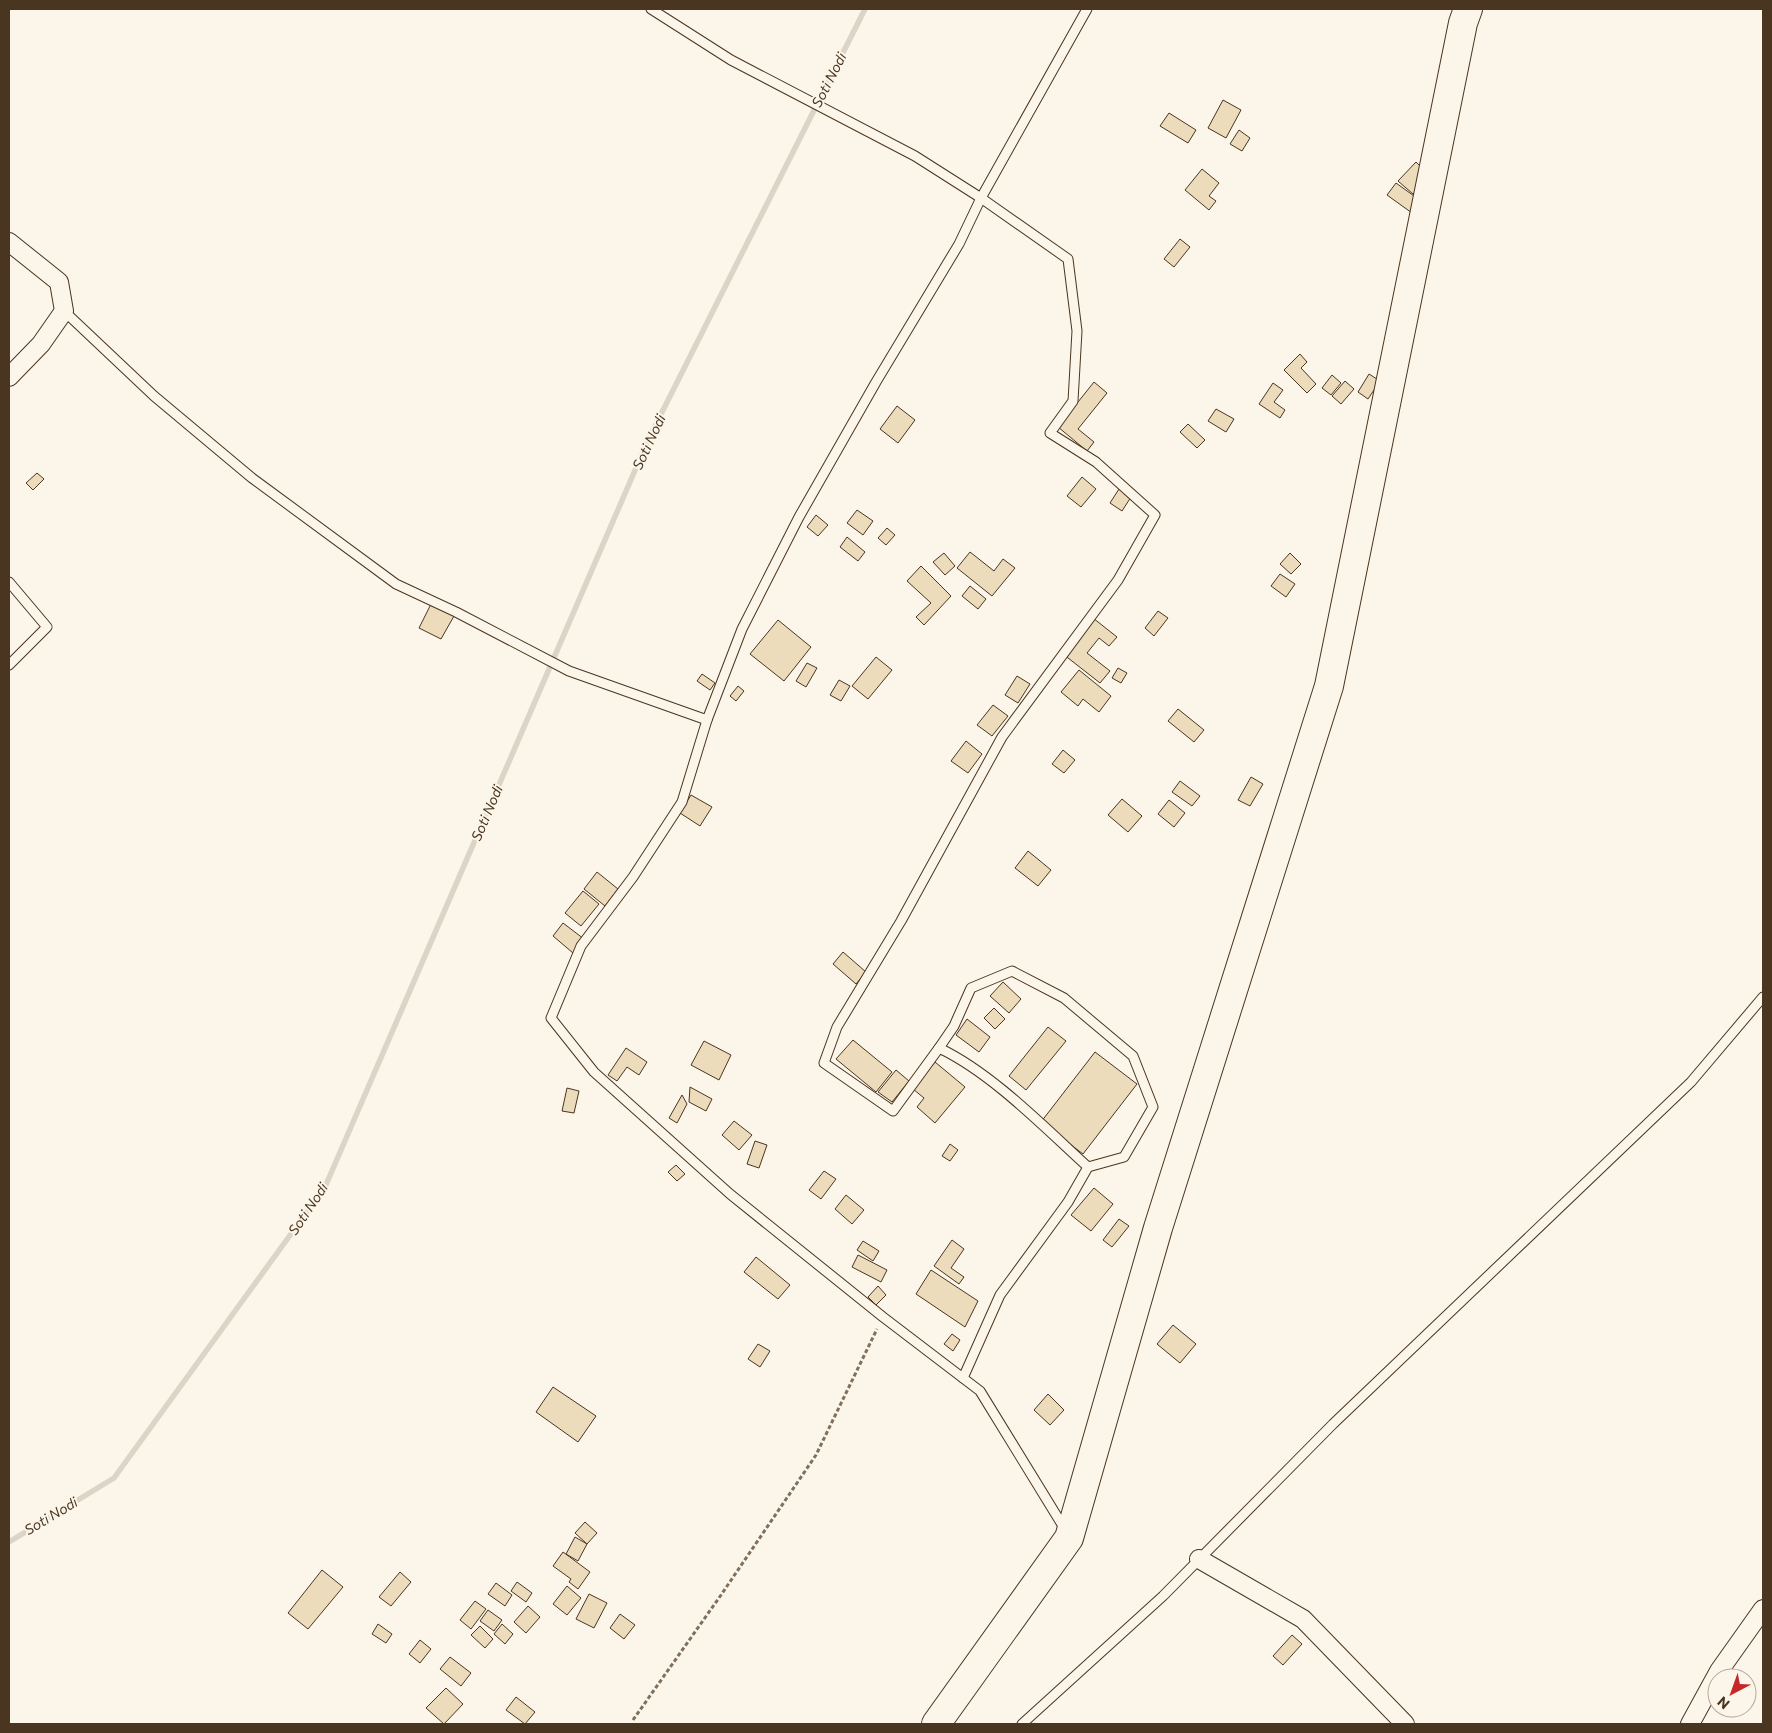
<svg xmlns="http://www.w3.org/2000/svg" width="1772" height="1733" font-family="Commissioner,sans-serif">
  <style>
    .lines { fill: none; stroke-linecap: round; stroke-linejoin: round }
    .stream { stroke: #dcd4c6; stroke-width: 5.5 }
    .building { fill: #ecdcbc; stroke: #4a3520 }
    .service-casing { stroke: #4a3520; stroke-width: 11 }
    .minor-casing { stroke: #4a3520; stroke-width: 20 }
    .trunk-casing { stroke: #4a3520; stroke-width: 30 }
    .path { stroke: #7f6f5c; stroke-width: 3; stroke-dasharray: 4 2.5; stroke-linecap: butt }
    .service { stroke: #fbf6e9; stroke-width: 9 }
    .minor { stroke: #fbf6e9; stroke-width: 18 }
    .trunk { stroke: #fbf6e9; stroke-width: 28 }
    .labels { text-anchor: middle; stroke-width: 4; stroke-linejoin: round; paint-order: stroke }
    .water-label { font-size: 14px; font-style: italic; fill: #4a3520; stroke: #fbf6e9 }
  </style>
  <rect width="100%" height="100%" fill="#fbf6e9"/>
  <g class="lines">
    <path class="stream" d="M9,1542L114,1478L325,1187L649,438L865,9"/>
  </g>
  <g class="building">
    <path d="M1223,100L1241,110L1226,138L1208,128Z"/>
    <path d="M1169,113L1196,130L1188,143L1160,126Z"/>
    <path d="M1239,130L1250,138L1242,151L1230,144Z"/>
    <path d="M1416,162L1430,176L1413,194L1398,181Z"/>
    <path d="M1202,169L1219,183L1209,196L1216,201L1209,210L1185,190Z"/>
    <path d="M1396,183L1421,201L1412,213L1387,195Z"/>
    <path d="M1180,239L1190,247L1174,267L1164,259Z"/>
    <path d="M1300,354L1307,362L1301,368L1316,384L1307,393L1284,370Z"/>
    <path d="M1369,374L1380,381L1368,399L1358,392Z"/>
    <path d="M1332,375L1341,383L1331,395L1322,388Z"/>
    <path d="M1345,381L1354,389L1341,404L1332,396Z"/>
    <path d="M1094,382L1107,393L1078,429L1094,442L1087,451L1058,427Z"/>
    <path d="M1273,383L1283,390L1274,402L1285,410L1280,418L1259,404Z"/>
    <path d="M897,406L915,420L898,443L880,429Z"/>
    <path d="M1216,409L1234,419L1226,432L1208,421Z"/>
    <path d="M1188,424L1205,440L1197,448L1180,432Z"/>
    <path d="M37,473L44,479L33,490L26,483Z"/>
    <path d="M1082,477L1096,489L1081,507L1067,496Z"/>
    <path d="M1119,489L1131,497L1122,511L1110,503Z"/>
    <path d="M857,510L873,521L863,535L847,523Z"/>
    <path d="M816,515L828,525L818,536L807,527Z"/>
    <path d="M887,528L895,535L886,545L878,538Z"/>
    <path d="M847,537L865,552L858,561L840,547Z"/>
    <path d="M970,552L994,571L1003,559L1015,568L992,596L957,568Z"/>
    <path d="M944,553L955,566L945,575L933,562Z"/>
    <path d="M1290,553L1301,564L1291,574L1280,564Z"/>
    <path d="M921,566L951,596L924,625L916,617L931,603L907,581Z"/>
    <path d="M1280,574L1295,584L1286,597L1271,586Z"/>
    <path d="M970,586L986,599L978,609L962,596Z"/>
    <path d="M431,604L454,616L441,639L419,628Z"/>
    <path d="M1158,611L1168,618L1154,636L1145,628Z"/>
    <path d="M1093,618L1117,637L1109,646L1099,638L1087,653L1110,671L1100,683L1063,654Z"/>
    <path d="M778,620L811,647L784,681L750,654Z"/>
    <path d="M876,657L892,670L868,699L852,686Z"/>
    <path d="M807,663L817,668L806,687L796,681Z"/>
    <path d="M1118,668L1127,673L1121,683L1112,678Z"/>
    <path d="M1079,670L1111,696L1099,712L1083,699L1078,706L1061,692Z"/>
    <path d="M702,674L715,683L710,690L697,681Z"/>
    <path d="M1017,676L1030,684L1018,703L1005,695Z"/>
    <path d="M839,680L850,686L841,701L830,695Z"/>
    <path d="M738,686L744,691L736,701L730,696Z"/>
    <path d="M993,705L1008,716L992,736L977,725Z"/>
    <path d="M1178,709L1204,730L1194,742L1168,721Z"/>
    <path d="M966,741L982,754L968,773L951,761Z"/>
    <path d="M1063,750L1075,760L1064,773L1052,764Z"/>
    <path d="M1251,777L1263,784L1250,806L1238,800Z"/>
    <path d="M1180,781L1200,796L1192,806L1172,792Z"/>
    <path d="M691,795L712,807L700,826L680,813Z"/>
    <path d="M1122,799L1142,816L1128,832L1108,815Z"/>
    <path d="M1169,800L1185,813L1174,827L1158,814Z"/>
    <path d="M1028,851L1051,870L1038,886L1015,868Z"/>
    <path d="M597,872L618,889L605,906L584,889Z"/>
    <path d="M583,891L599,904L581,926L565,913Z"/>
    <path d="M563,923L584,939L573,953L553,936Z"/>
    <path d="M843,952L866,972L856,984L833,964Z"/>
    <path d="M1003,982L1021,999L1009,1013L990,996Z"/>
    <path d="M994,1008L1005,1019L995,1029L984,1018Z"/>
    <path d="M967,1019L990,1037L979,1052L956,1035Z"/>
    <path d="M1048,1027L1066,1041L1026,1090L1009,1076Z"/>
    <path d="M853,1040L892,1072L876,1092L836,1059Z"/>
    <path d="M704,1041L731,1055L719,1080L691,1065Z"/>
    <path d="M626,1048L647,1062L639,1075L627,1067L617,1081L608,1075Z"/>
    <path d="M1095,1052L1137,1084L1083,1154L1041,1122Z"/>
    <path d="M935,1062L965,1087L935,1123L917,1107L924,1098L913,1089Z"/>
    <path d="M896,1070L909,1081L892,1102L878,1092Z"/>
    <path d="M690,1087L712,1099L706,1111L689,1102Z"/>
    <path d="M567,1088L579,1091L574,1113L562,1111Z"/>
    <path d="M682,1095L687,1104L677,1123L669,1118Z"/>
    <path d="M734,1121L752,1135L739,1150L722,1135Z"/>
    <path d="M755,1141L767,1145L759,1168L747,1164Z"/>
    <path d="M950,1144L958,1150L950,1161L942,1156Z"/>
    <path d="M676,1165L685,1174L677,1181L668,1172Z"/>
    <path d="M824,1171L836,1179L821,1199L809,1190Z"/>
    <path d="M1094,1188L1113,1204L1091,1231L1071,1215Z"/>
    <path d="M846,1195L864,1210L852,1224L835,1209Z"/>
    <path d="M1119,1219L1129,1226L1112,1247L1103,1240Z"/>
    <path d="M952,1240L964,1249L951,1268L964,1277L959,1284L934,1266Z"/>
    <path d="M863,1241L879,1251L873,1261L857,1250Z"/>
    <path d="M858,1255L887,1270L881,1282L852,1267Z"/>
    <path d="M756,1257L790,1285L778,1299L744,1272Z"/>
    <path d="M931,1270L978,1301L965,1327L916,1294Z"/>
    <path d="M878,1286L886,1295L876,1305L868,1297Z"/>
    <path d="M1173,1325L1196,1344L1180,1363L1157,1344Z"/>
    <path d="M952,1334L960,1340L953,1351L944,1344Z"/>
    <path d="M758,1344L770,1351L760,1367L748,1359Z"/>
    <path d="M553,1387L596,1416L578,1442L536,1412Z"/>
    <path d="M1048,1394L1064,1410L1050,1425L1034,1410Z"/>
    <path d="M585,1522L597,1533L587,1544L575,1533Z"/>
    <path d="M575,1537L587,1544L578,1561L566,1554Z"/>
    <path d="M563,1552L590,1572L578,1589L569,1582L571,1579L553,1566Z"/>
    <path d="M322,1570L343,1587L308,1629L288,1613Z"/>
    <path d="M400,1572L411,1582L391,1606L379,1597Z"/>
    <path d="M517,1582L532,1593L526,1602L511,1591Z"/>
    <path d="M496,1583L512,1595L505,1606L488,1594Z"/>
    <path d="M567,1586L581,1598L567,1615L553,1604Z"/>
    <path d="M589,1594L607,1603L594,1628L576,1619Z"/>
    <path d="M475,1601L486,1609L471,1629L460,1620Z"/>
    <path d="M528,1606L540,1617L526,1633L514,1622Z"/>
    <path d="M488,1610L502,1620L494,1631L480,1621Z"/>
    <path d="M620,1614L635,1625L624,1639L610,1628Z"/>
    <path d="M378,1624L392,1634L386,1643L372,1634Z"/>
    <path d="M502,1624L513,1634L505,1644L494,1634Z"/>
    <path d="M480,1626L493,1639L485,1648L471,1635Z"/>
    <path d="M1292,1635L1302,1644L1283,1665L1273,1656Z"/>
    <path d="M420,1640L431,1649L420,1663L409,1654Z"/>
    <path d="M450,1657L471,1673L461,1686L440,1669Z"/>
    <path d="M446,1688L463,1704L444,1724L426,1708Z"/>
    <path d="M516,1697L535,1712L525,1724L506,1710Z"/>
  </g>
  <g class="lines">
    <g class="service-casing">
      <g id="service">
        <path d="M651,9L731,60L915,156L981,198L1068,259L1077,331L1073,401L1050,433L1096,462L1155,515L1118,580L1002,737L901,921L837,1027L824,1063L893,1111L939,1048C992,1073 1045,1128 1088,1167L1068,1202L1000,1295L963,1378"/>
        <path d="M64,311L154,396L252,478L396,584L456,612L569,671L707,720L742,629L799,517L876,382L959,244L981,198L1087,9"/>
        <path d="M9,582L47,627L9,665"/>
        <path d="M707,720L682,802L633,877L581,946L551,1018L594,1072L730,1194L883,1317L980,1391L1066,1531"/>
        <path d="M939,1048L954,1026L971,988L1012,971L1064,998L1133,1056L1153,1107L1124,1157L1088,1167"/>
        <path d="M1022,1724L1163,1596L1333,1424L1691,1082L1763,997"/>
      </g>
    </g>
    <g class="minor-casing">
      <g id="minor">
        <path d="M9,242L59,282L64,311L41,344L9,377"/>
        <path d="M1199,1559L1303,1619L1405,1724"/>
        <path d="M1690,1724L1719,1671L1763,1609"/>
      </g>
    </g>
    <g class="trunk-casing">
      <path id="trunk" d="M936,1724L1069,1538L1158,1228L1329,686L1463,23L1468,9"/>
    </g>
    <path class="path" d="M633,1720L721,1595L816,1455L877,1329"/>
    <use href="#service" class="service"/>
    <use href="#minor" class="minor"/>
    <use href="#trunk" class="trunk"/>
  </g>
  <g class="labels">
    <g class="water-label">
      <text transform="translate(829 80) rotate(-63)" y="5">Soti Nodi</text>
      <text transform="translate(649 442) rotate(-65)" y="5">Soti Nodi</text>
      <text transform="translate(487 813) rotate(-67)" y="5">Soti Nodi</text>
      <text transform="translate(308 1209) rotate(-56)" y="5">Soti Nodi</text>
      <text transform="translate(51 1516) rotate(-31)" y="5">Soti Nodi</text>
    </g>
  </g>
  <rect width="1772" height="1733" fill="none" stroke="#4a3520" stroke-width="20"/>
  <g transform="translate(1732 1693) rotate(221)"><circle r="24" fill="#fbf6e9" stroke="#b4a999"/>
  <path d="M0-4L9 19L0 12L-9 19Z" fill="#c62828"/>
  <text y="-8" font-size="14" font-weight="bold" text-anchor="middle" fill="#4a3520">N</text>
  </g>
</svg>
